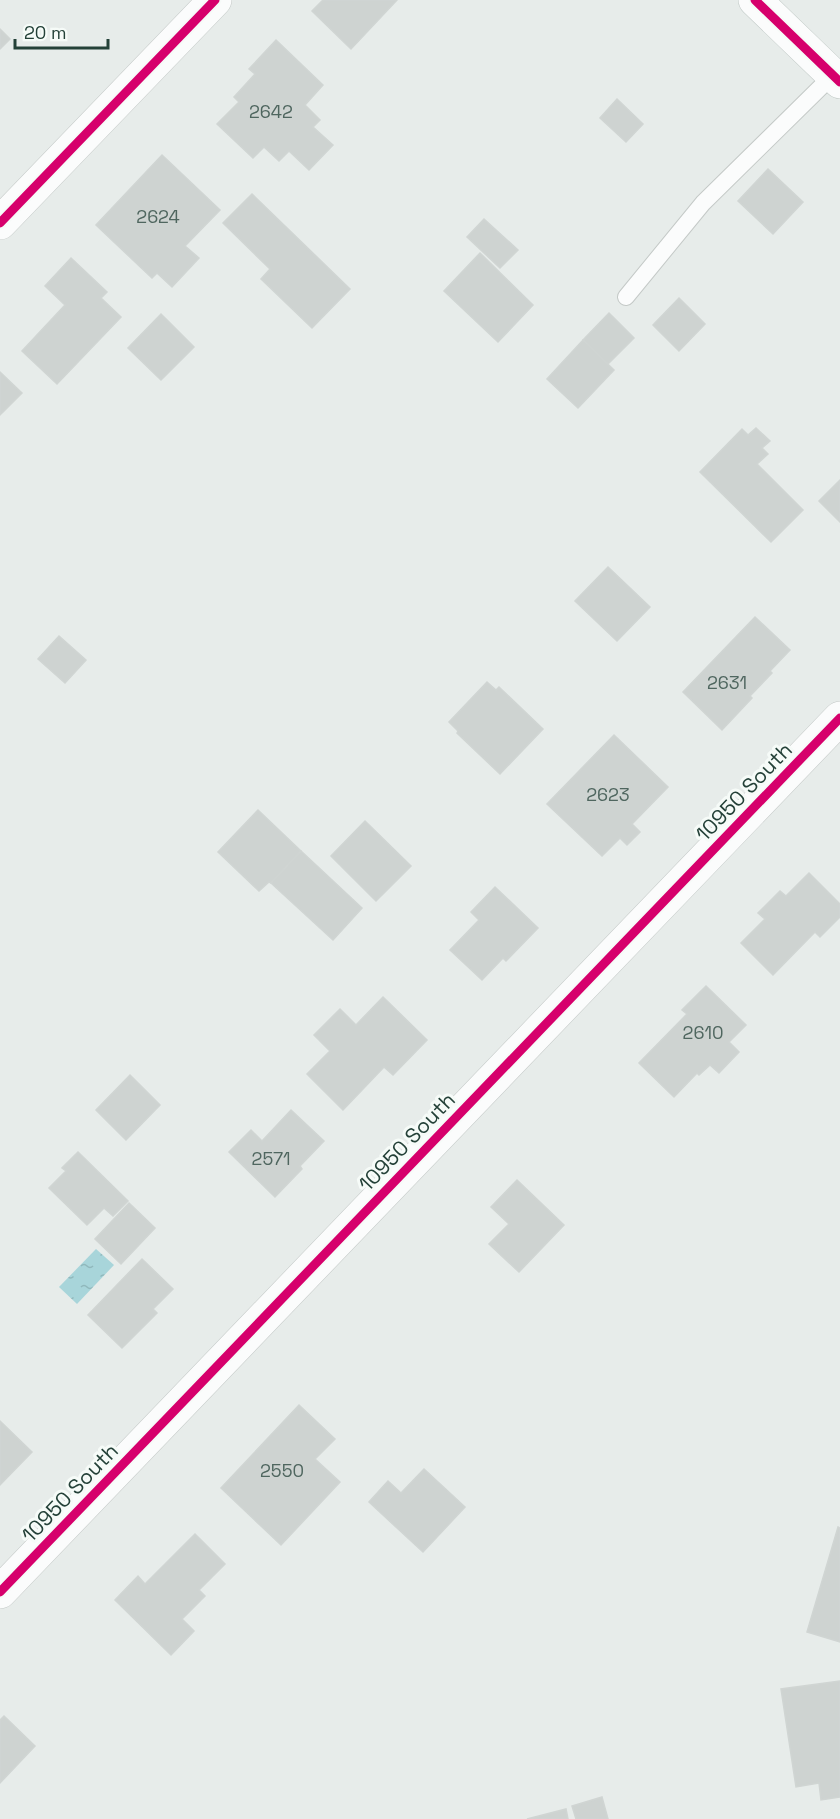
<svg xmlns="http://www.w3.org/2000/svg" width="840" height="1819" font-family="'Space Grotesk',sans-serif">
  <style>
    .water { fill: url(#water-ripples) }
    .building { fill: #ced3d1; stroke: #d0d5d3; stroke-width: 1.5 }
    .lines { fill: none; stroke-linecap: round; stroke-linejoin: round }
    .service-casing { stroke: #c4c9c7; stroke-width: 18 }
    .minor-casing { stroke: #c4c9c7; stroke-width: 34 }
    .secondary-casing { stroke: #c2cac7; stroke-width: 34 }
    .service { stroke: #fbfcfc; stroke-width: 16 }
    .minor { stroke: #fbfcfc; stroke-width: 33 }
    .secondary { stroke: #fbfcfc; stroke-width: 33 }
    .cycleway-casing { stroke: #f6fbf8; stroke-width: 13 }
    .cycleway { stroke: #d6006c; stroke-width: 9 }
    .labels { text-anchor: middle; stroke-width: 6; stroke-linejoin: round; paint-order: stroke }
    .number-label { font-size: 18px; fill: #4f665f }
    .street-label { font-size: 21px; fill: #244138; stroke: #f6fbf8 }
  </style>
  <defs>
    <pattern id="water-ripples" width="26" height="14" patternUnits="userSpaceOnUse" patternTransform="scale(1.5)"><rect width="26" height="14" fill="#a8d5da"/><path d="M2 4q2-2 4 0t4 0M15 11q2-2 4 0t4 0" fill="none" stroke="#90b8bc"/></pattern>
  </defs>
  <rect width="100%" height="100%" fill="#e7ecea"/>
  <path class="water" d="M96,1249L114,1265L77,1304L59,1287Z"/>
  <g class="building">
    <path d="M323,0H397L351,49L312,11Z"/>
    <path d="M0,29L10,39L0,49Z"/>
    <path d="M276,40L323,85L305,105L320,120L313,127L333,145L309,170L289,151L279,161L264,147L253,158L217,124L239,102L234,97L255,74L249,69Z"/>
    <path d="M617,99L643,124L626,142L600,118Z"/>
    <path d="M162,155L220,210L185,246L199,258L172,287L157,273L152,278L96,225Z"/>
    <path d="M768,169L803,202L773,234L738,201Z"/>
    <path d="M252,194L350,289L312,328L261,279L270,269L223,223Z"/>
    <path d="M484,219L518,250L500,268L467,237Z"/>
    <path d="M480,253L533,305L498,342L444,291Z"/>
    <path d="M71,258L107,292L101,298L121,317L57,384L22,351L65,305L45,286Z"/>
    <path d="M679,298L705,324L679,351L653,325Z"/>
    <path d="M609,313L634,338L608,364L583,340Z"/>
    <path d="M161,314L194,347L161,380L128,348Z"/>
    <path d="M583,340L614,370L578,408L547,379Z"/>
    <path d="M0,372L22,393L0,415Z"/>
    <path d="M756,428L770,441L762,448L768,454L757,464L803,510L771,542L700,472L742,429L748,435Z"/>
    <path d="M840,480V522L819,501Z"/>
    <path d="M608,567L650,607L617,641L575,601Z"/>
    <path d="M755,617L790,650L770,671L772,673L750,696L752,698L722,730L683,692Z"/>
    <path d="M59,636L86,660L65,683L38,659Z"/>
    <path d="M487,682L496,690L499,687L543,729L500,774L457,733L458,731L449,722Z"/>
    <path d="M614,735L668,787L632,824L640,832L627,845L620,838L602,856L547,804Z"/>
    <path d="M258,810L301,851L271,883L269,882L259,891L218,852Z"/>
    <path d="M365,821L411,866L376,901L331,856Z"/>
    <path d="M301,851L362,908L333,940L271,883Z"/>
    <path d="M809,873L840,904V917L820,937L815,932L773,975L741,943L765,919L758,913L780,891L786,896Z"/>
    <path d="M495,887L538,928L506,961L503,958L482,980L450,950L479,920L471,912Z"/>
    <path d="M706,986L746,1025L729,1042L739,1052L719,1073L710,1065L699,1075L697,1073L674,1097L639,1063L687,1014L682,1010Z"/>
    <path d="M383,997L427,1040L393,1075L384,1067L343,1110L307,1074L330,1051L314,1035L340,1009L356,1025Z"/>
    <path d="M130,1075L160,1105L126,1140L96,1110Z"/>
    <path d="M291,1110L324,1141L300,1166L302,1169L275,1197L229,1152L251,1130L262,1141Z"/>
    <path d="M78,1152L128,1201L113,1216L104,1208L87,1225L49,1188L66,1171L62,1168Z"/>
    <path d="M517,1180L564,1225L519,1272L489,1244L509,1224L491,1207Z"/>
    <path d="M129,1203L155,1228L121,1264L95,1239Z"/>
    <path d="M142,1259L173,1289L153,1309L157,1313L122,1348L88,1315Z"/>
    <path d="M299,1405L335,1439L315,1459L340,1482L281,1545L221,1488Z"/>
    <path d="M0,1421L32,1452L0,1485Z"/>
    <path d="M424,1469L465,1507L423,1552L369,1502L388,1481L401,1493Z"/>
    <path d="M838,1527L840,1528V1642L807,1632Z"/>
    <path d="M195,1534L225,1564L199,1590L205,1596L182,1619L194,1631L171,1655L115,1600L138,1576L145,1584Z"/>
    <path d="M840,1681V1797L821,1800L819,1783L796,1787L781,1689Z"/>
    <path d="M4,1716L35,1746L0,1783V1720Z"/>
    <path d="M602,1797L608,1819H576L572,1806Z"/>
    <path d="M566,1809L568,1819H527Z"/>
  </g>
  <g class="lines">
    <g class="service-casing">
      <path id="service" d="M626,297L703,203L833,75"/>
    </g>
    <g class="minor-casing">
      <g id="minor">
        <path d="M0,223L215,0"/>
        <path d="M0,1592L840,718"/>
      </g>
    </g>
    <g class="secondary-casing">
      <path id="secondary" d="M755,0L840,82"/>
    </g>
    <use href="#service" class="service"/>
    <use href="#minor" class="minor"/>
    <use href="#secondary" class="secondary"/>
    <g class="cycleway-casing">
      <g id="cycleway">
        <path d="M755,0L840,82"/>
        <path d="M0,223L215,0"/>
        <path d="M0,1592L840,718"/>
      </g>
    </g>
    <use href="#cycleway" class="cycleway"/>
  </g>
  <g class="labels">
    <g class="number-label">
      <text x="271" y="118">2642</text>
      <text x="158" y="223">2624</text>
      <text x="727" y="689">2631</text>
      <text x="608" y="801">2623</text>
      <text x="703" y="1039">2610</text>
      <text x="271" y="1165">2571</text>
      <text x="282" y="1477">2550</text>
    </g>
    <g class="street-label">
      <text transform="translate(744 792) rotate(-46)" y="7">10950 South</text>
      <text transform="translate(407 1142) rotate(-46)" y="7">10950 South</text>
      <text transform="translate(70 1493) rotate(-46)" y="7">10950 South</text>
    </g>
  </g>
  <path d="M15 39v9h93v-9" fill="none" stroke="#244138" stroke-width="3"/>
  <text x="24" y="39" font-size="18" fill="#244138" stroke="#f6fbf8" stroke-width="4.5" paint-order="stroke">20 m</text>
</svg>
